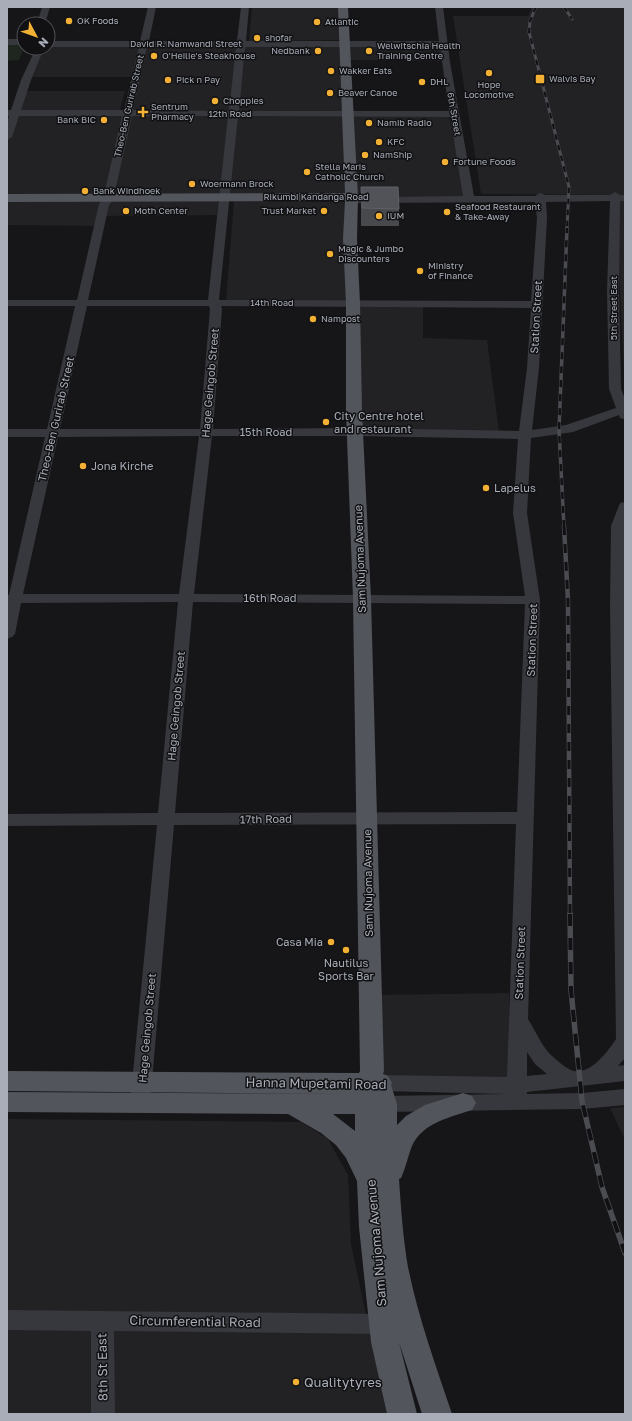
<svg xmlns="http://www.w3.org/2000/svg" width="632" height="1421" font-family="'Golos Text',sans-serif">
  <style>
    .built { fill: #222225 }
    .green { fill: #1e261f }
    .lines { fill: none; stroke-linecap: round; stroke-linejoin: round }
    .minor { fill: #37383d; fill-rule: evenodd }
    .major { fill: #53555c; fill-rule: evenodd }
    .rail-far3-casing { stroke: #4a4c52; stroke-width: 3 }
    .rail-far2-casing { stroke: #4a4c52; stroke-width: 3.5 }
    .rail-far1-casing { stroke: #4a4c52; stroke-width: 4.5 }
    .rail-casing { stroke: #4a4c52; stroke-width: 5.5 }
    .rail-far3 { stroke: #111113; stroke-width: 2; stroke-dasharray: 5.5; stroke-linecap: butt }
    .rail-far2 { stroke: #111113; stroke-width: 2.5; stroke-dasharray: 7; stroke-linecap: butt }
    .rail-far1 { stroke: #111113; stroke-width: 3; stroke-dasharray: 9; stroke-linecap: butt }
    .rail { stroke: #111113; stroke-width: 4; stroke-dasharray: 12; stroke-linecap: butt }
    .wall { fill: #47494d }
    .building { fill: #525359; stroke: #5f6168 }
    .poi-dot { fill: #f2b134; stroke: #111113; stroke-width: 1.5 }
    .labels { text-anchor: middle; stroke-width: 3; stroke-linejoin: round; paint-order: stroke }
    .far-poi-label { font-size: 9px; fill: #a8adb8; stroke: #111113; text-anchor: start }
    .far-street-label { font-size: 9px; fill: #a8adb8; stroke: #111113 }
    .street-label { font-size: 11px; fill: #a8adb8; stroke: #111113 }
    .poi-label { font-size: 11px; fill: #a8adb8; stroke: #111113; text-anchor: start }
    .near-street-label { font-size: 13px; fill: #a8adb8; stroke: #111113 }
    .near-poi-label { font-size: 13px; fill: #a8adb8; stroke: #111113; text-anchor: start }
  </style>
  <rect width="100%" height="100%" fill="#161618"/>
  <g class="built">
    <path d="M252,7H340L341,40L249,41Z"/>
    <path d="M530,7H625V391L615,195L481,194L453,16H528L531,10Z"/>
    <path d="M48,45H334L341,47L346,113H131L138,77H31L42,48H48Z"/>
    <path d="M434,45L440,48L442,61L348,60L349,47Z"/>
    <path d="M27,91H125L119,113L19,112Z"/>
    <path d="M17,114L345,116L349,196L219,197L217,215L102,216L99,226L7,225V142Z"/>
    <path d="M351,115L449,116L464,196H355Z"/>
    <path d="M234,201L349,202V301H226Z"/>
    <path d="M357,304L423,306V338L487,340L499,432L359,429Z"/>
    <path d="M509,993L510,1079L380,1078L379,995Z"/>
    <path d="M625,1107V1140L610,1108Z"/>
    <path d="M7,1119L301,1122L328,1139L348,1175L351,1244L387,1414H7Z"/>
  </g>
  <path class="green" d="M20,45L24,48L19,60L7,61V45Z"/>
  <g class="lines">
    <g class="minor">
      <path d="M42,7H50L45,24H37Z"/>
      <path d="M148,7H156L149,41H237L241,7H249L246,41H439L435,7H443L450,62L474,196H535L540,193L545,195H610L615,192L620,195H625V201H620L619,291L621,389L625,399V419L620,418L619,415L573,432L531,438L527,513L540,600L528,1019C535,1030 541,1044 549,1053C555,1059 566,1069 574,1071C592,1074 608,1051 616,1039L610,606L611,526L620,503L625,502V1058L618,1066L625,1065V1081L527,1092V1094L582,1093L625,1089V1105L582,1109L384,1112L377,1110L374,1104L377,1098L384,1096L507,1094L380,1091L373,1089L370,1083L373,1077L380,1075L507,1077L516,824L174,825L151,1093L148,1099L141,1101L134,1099L131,1093L157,825L7,826V814L158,813L178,602L21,603L15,634L12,637L7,639V595H9L45,437H7V429H47L75,306H7V300H77L99,204L103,199L122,116H19L12,137L7,140V123L9,116H7V110H11L21,80L36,48H44L31,80L21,110H124L139,47H48V41H140ZM147,47H236L229,111L133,110ZM245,47H440L449,111H239ZM132,116H228L208,300H88L109,205L113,200ZM238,116L450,117L463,196L352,197L347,200L352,203L535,202L537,218L531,301L219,300ZM610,201L607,291L609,389L616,408L566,425L532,430L539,368L547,218L546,202ZM87,306H209L210,309L200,429H60ZM221,306L531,308L527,368L519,431L355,428L213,429L222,309ZM199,436L179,594H23L58,437ZM212,436H355L518,439L513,513L525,596L194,594ZM193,602L525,604L517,812L175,813ZM527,1052L535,1064L547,1074L527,1076Z"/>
      <rect x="7" y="39" width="17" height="6"/>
      <path d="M7,1310L384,1314L392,1317L395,1324L392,1331L384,1334L114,1331L115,1414H91V1331L7,1330Z"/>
    </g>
    <path class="major" d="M338,7H348L358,197L357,239L360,303L362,411L371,599L384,1071L383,1074L388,1076L392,1083L391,1085L397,1104V1125L406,1116L425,1105L463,1093L472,1096L476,1103L472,1110C451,1117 422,1123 412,1146C408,1156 406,1167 401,1178L399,1179C401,1208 403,1238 408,1267C418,1317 436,1366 452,1414H422L399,1342L417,1414H387L371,1342L359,1227L357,1181L346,1158L336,1145L321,1133L288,1114L7,1112V1092L355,1094L7,1091V1071L359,1073L360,1071L353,599L346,411V303L343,239L345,201L7,202V194L345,193ZM333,1114H355V1131Z"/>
    <g class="rail-far3-casing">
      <g id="rail-far3">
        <path d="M536,7L530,21L529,32L569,187L567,229"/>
        <path d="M564,7L572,19"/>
      </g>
    </g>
    <g class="rail-far2-casing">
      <path id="rail-far2" d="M564,527L559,430L567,228"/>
    </g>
    <g class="rail-far1-casing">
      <path id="rail-far1" d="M564,526L568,601L570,915"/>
    </g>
    <g class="rail-casing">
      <path id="rail" d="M570,914L571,990L582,1101L602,1187L625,1253"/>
    </g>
    <use href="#rail-far3" class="rail-far3"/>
    <use href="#rail-far2" class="rail-far2"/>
    <use href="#rail-far1" class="rail-far1"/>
    <use href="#rail" class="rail"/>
  </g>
  <path class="wall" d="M361,187L399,209V226H361Z"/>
  <path class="building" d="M361,187H398L399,209L362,208Z"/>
  <g class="poi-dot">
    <circle cx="69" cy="21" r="4"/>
    <circle cx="317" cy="22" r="4"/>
    <circle cx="257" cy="38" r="4"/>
    <circle cx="318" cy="51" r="4"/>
    <circle cx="369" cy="51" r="4"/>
    <circle cx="154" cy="56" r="4"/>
    <circle cx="331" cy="71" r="4"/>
    <circle cx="489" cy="73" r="4"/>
    <rect x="535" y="74" width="10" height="10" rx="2"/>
    <circle cx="168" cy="80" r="4"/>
    <circle cx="422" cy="82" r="4"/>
    <circle cx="330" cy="93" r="4"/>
    <circle cx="215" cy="101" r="4"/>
    <path d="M141 106h4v4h4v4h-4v4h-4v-4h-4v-4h4z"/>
    <circle cx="104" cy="120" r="4"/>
    <circle cx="369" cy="123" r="4"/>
    <circle cx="379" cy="142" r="4"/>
    <circle cx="365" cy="155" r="4"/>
    <circle cx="445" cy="162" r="4"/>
    <circle cx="307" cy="172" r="4"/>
    <circle cx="192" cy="184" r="4"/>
    <circle cx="85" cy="191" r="4"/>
    <circle cx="126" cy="211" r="4"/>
    <circle cx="324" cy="211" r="4"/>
    <circle cx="447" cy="212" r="4"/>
    <circle cx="379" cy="216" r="4"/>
    <circle cx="330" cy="254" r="4"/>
    <circle cx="420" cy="271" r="4"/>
    <circle cx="313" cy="319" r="4"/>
    <circle cx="326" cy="422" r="4"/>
    <circle cx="83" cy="466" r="4"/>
    <circle cx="486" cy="488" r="4"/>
    <circle cx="331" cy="942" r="4"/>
    <circle cx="346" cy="950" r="4"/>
    <circle cx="296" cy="1382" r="4"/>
  </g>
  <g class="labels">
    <g class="far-poi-label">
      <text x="77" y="24">OK Foods</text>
      <text x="325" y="25">Atlantic</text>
      <text x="265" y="41">shofar</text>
      <text x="377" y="49">Welwitschia Health<tspan x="377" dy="10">Training Centre</tspan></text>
      <text x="310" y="54" text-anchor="end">Nedbank</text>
      <text x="162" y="59">O'Heilie's Steakhouse</text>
      <text x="339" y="74">Wakker Eats</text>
      <text x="549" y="82">Walvis Bay</text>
      <text x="176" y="83">Pick n Pay</text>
      <text x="430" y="85">DHL</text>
      <text x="489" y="88" text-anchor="middle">Hope<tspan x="489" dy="10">Locomotive</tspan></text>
      <text x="338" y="96">Beaver Canoe</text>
      <text x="223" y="104">Choppies</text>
      <text x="151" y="110">Sentrum<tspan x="151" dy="10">Pharmacy</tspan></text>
      <text x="96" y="123" text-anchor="end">Bank BIC</text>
      <text x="377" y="126">Namib Radio</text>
      <text x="387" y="145">KFC</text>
      <text x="373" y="158">NamShip</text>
      <text x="453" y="165">Fortune Foods</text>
      <text x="315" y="170">Stella Maris<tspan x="315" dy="10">Catholic Church</tspan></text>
      <text x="200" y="187">Woermann Brock</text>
      <text x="93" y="194">Bank Windhoek</text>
      <text x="455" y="210">Seafood Restaurant<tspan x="455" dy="10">&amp; Take-Away</tspan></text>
      <text x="134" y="214">Moth Center</text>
      <text x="316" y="214" text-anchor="end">Trust Market</text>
      <text x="387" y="219">IUM</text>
      <text x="338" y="252">Magic &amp; Jumbo<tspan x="338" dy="10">Discounters</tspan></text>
      <text x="428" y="269">Ministry<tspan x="428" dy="10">of Finance</tspan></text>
      <text x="321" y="322">Nampost</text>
    </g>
    <g class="far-street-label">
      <text x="186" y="47">David R. Namwandi Street</text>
      <text transform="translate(129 106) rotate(-77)" y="3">Theo-Ben Gurirab Street</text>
      <text x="230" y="117">12th Road</text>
      <text transform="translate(454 114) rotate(80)" y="3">6th Street</text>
      <text x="316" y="200">Rikumbi Kandanga Road</text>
      <text x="272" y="306">14th Road</text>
      <text transform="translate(614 308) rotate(-90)" y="3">5th Street East</text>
    </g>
    <g class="street-label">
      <text transform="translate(536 317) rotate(-87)" y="4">Station Street</text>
      <text transform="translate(210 383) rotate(-85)" y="4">Hage Geingob Street</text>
      <text transform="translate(56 419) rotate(-77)" y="4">Theo-Ben Gurirab Street</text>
      <text x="266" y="436">15th Road</text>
      <text transform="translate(360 559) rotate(-92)" y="4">Sam Nujoma Avenue</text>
      <text x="270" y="602">16th Road</text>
      <text transform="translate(532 640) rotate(-88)" y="4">Station Street</text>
      <text transform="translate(176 706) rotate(-85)" y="4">Hage Geingob Street</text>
      <text transform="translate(266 819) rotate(-1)" y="4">17th Road</text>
      <text transform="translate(368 883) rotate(-91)" y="4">Sam Nujoma Avenue</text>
      <text transform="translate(520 963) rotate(-88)" y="4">Station Street</text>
      <text transform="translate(147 1028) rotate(-85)" y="4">Hage Geingob Street</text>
    </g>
    <g class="poi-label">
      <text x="334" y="420">City Centre hotel<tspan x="334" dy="13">and restaurant</tspan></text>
      <text x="91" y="470">Jona Kirche</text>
      <text x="494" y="492">Lapelus</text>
      <text x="323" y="946" text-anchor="end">Casa Mia</text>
      <text x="346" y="967" text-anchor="middle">Nautilus<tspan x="346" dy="13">Sports Bar</tspan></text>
    </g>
    <g class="near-street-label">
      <text transform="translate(316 1083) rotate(1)" y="5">Hanna Mupetami Road</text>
      <text transform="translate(376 1243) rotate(-95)" y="5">Sam Nujoma Avenue</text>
      <text transform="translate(195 1321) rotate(1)" y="5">Circumferential Road</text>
      <text transform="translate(102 1367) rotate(-91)" y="5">8th St East</text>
    </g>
    <g class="near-poi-label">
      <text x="304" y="1387">Qualitytyres</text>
    </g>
  </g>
  <rect width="632" height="1421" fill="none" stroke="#a8adb8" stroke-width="16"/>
  <g transform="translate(36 36) rotate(131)"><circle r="19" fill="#111113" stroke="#4d4f55"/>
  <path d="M0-3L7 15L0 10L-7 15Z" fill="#f2b134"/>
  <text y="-6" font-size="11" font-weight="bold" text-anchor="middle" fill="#a8adb8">N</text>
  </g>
</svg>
